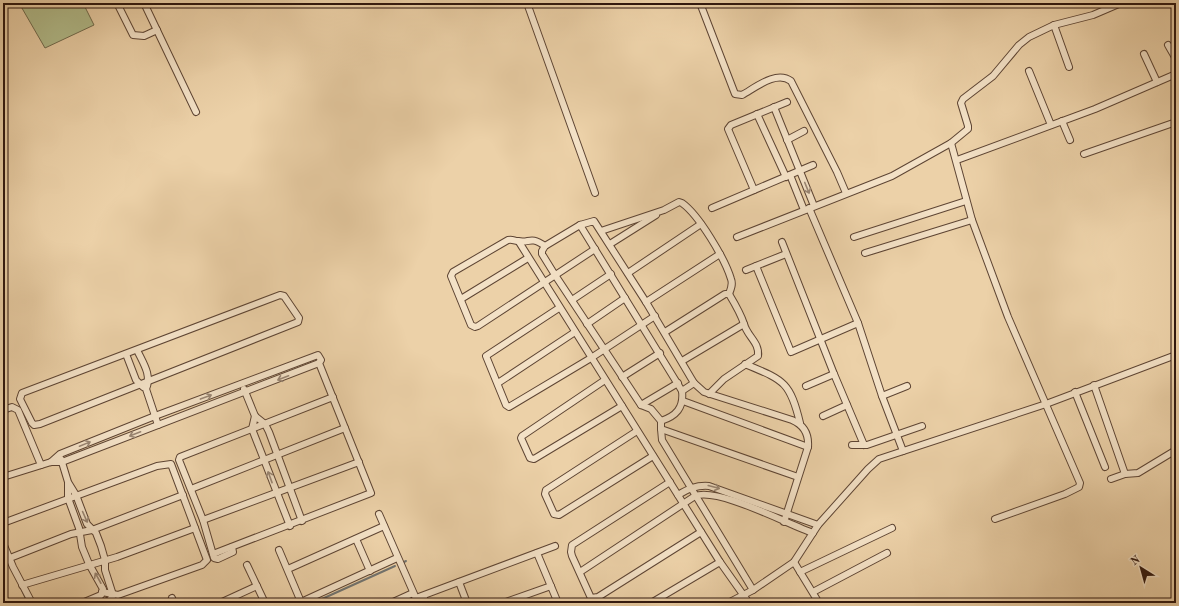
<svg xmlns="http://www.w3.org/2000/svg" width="1179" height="606" font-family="'Old Standard TT',serif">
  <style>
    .green { fill: #b2bd8c; stroke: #706a4d }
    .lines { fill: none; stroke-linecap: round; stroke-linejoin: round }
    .stream { stroke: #727572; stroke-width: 2 }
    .minor-casing { stroke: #5e4534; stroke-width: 8 }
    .minor { stroke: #f3e1c6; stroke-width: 6 }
    .oneway { stroke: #9a8673 }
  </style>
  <rect width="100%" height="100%" fill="#ecd1a8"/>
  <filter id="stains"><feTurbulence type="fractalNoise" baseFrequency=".005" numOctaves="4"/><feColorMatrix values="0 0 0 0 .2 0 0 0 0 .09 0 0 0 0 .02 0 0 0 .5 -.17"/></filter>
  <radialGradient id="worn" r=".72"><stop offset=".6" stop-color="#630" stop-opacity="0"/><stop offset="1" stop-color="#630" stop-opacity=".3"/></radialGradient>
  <path class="green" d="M19,3H83L94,25L45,48Z"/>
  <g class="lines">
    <g class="stream">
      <path d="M404,562L406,561"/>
      <path d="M20,586L28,603"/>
      <path d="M313,603L395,566"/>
    </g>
    <g class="minor-casing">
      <g id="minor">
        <path d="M117,3L133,35L144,36L157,30"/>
        <path d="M144,3L196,112"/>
        <path d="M527,3L595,193"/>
        <path d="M700,3L735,94L742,95C755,88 776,70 791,81L837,172L846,193"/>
        <path d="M1054,25L1069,67"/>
        <path d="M1168,45L1176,59"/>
        <path d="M1144,54L1157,82"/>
        <path d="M1029,71L1051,125"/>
        <path d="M774,107L814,206"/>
        <path d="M757,114L786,177"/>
        <path d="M1062,121L1070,140"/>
        <path d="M787,140L804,131"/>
        <path d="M951,143L968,129V126L961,103L963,99L993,76L1019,45L1029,37L1054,25L1093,15L1121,3"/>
        <path d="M1084,154L1176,122"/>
        <path d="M957,160L1095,109L1176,74"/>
        <path d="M790,175L804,210"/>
        <path d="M754,190L728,129L731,125L787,102"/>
        <path d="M712,208L813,165"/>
        <path d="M809,208L858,323L882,396L903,451"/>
        <path d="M580,225L682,391C684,408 676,416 661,421"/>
        <path d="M601,231L664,210L679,202L682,203C699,215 725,259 731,279C733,284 731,289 729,294"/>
        <path d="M737,237L892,176L951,143L972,220L1008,317L1080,483L1079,487L1065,494L995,519"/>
        <path d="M854,237L966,201"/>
        <path d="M519,242L720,562L749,603"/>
        <path d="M782,242L834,374L864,445"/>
        <path d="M610,244L656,215"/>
        <path d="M545,246C529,235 530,244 518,241C514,241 513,239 508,240L453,272L451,276L471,325L475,327L478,326L595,249"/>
        <path d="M865,253L972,220"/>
        <path d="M756,266L791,352L858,323"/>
        <path d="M746,270L786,254"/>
        <path d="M628,273L701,224"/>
        <path d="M280,295L284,296L299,318L298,322L40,424L34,425L32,423L20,399L22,393Z"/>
        <path d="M461,299L528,258"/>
        <path d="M572,300L611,274"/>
        <path d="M646,302L720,254"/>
        <path d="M559,308L486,356L506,405L509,407L591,358L655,316"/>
        <path d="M587,324L625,298"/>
        <path d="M665,332L725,294H729C735,304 741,314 744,324C747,336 760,343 758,356L724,379L709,394"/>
        <path d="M137,350C143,363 152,375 146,389L158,425"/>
        <path d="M126,354L136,380L143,387"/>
        <path d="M682,361L744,324"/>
        <path d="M745,364C783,380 790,381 800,423"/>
        <path d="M622,377L660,353"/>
        <path d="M605,380L522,436L521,438L530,458L534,459L622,406"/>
        <path d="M498,383L575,332"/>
        <path d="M694,383L704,392L792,420C804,425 809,434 808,447L784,522"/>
        <path d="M1094,385L1125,474L1111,479"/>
        <path d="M806,386L834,374"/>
        <path d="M244,389L255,416L265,424L269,432L302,521"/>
        <path d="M682,391L694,383L691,378L646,302L594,221L580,225L545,246L542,251V254L555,275L641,405L651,409L661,421V429L798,477"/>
        <path d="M1075,392L1105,467"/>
        <path d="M882,396L907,386"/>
        <path d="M683,401L808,447"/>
        <path d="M641,405L678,383"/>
        <path d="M3,410L12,407L18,410L41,465"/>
        <path d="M255,416L252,429L290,526"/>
        <path d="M823,416L847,405"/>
        <path d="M661,429L662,440L753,590"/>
        <path d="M637,431L546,490L545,494L554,514L559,515L653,456"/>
        <path d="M852,445H867L922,426"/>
        <path d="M61,459L68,482L76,495L87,524L96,533L101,546L105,560V570L113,595L110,600L102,603"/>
        <path d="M51,462L60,454L155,416L318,355L321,360L319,363L371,493L213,554"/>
        <path d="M1125,474L1138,473L1176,450"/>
        <path d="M3,477L51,462H62L319,363"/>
        <path d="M670,482L572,545L571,552L572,556L591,598L598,597L701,532"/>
        <path d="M68,483V498L79,528L82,547L89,564L103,589L101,595L82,603"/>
        <path d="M191,489L345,428"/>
        <path d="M678,495C688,489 696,485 709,486L818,525"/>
        <path d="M379,514L418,603"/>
        <path d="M203,520L359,462"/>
        <path d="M3,523L157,466L171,464L207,560L202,565L118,595L102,592"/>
        <path d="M356,539L370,571"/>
        <path d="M3,543L13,567L32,603"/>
        <path d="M232,547L233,552L218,559L214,558L203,520L179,460L180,457L333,397"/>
        <path d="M279,550L301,602"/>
        <path d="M537,553L558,603"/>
        <path d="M10,558L71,534L92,530L183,495"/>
        <path d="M794,562L819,603"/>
        <path d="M247,565L265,603"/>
        <path d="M288,569L384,526"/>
        <path d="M580,572L695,496C718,487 787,524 813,533"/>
        <path d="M800,572L892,528"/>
        <path d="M459,582L467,603"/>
        <path d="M22,585L117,557L195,528"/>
        <path d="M813,592L887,553"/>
        <path d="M423,596L426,603"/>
        <path d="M172,598L174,603"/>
        <path d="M416,598L555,546"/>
        <path d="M220,603L257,586"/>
        <path d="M299,603L397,558"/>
        <path d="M391,603L413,593"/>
        <path d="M503,603L551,586"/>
        <path d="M651,603L720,562"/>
        <path d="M728,603L753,590L794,562L818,525L868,469L879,459L1046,404L1176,355"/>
      </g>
    </g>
    <use href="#minor" class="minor"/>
  </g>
  <defs><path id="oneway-shaft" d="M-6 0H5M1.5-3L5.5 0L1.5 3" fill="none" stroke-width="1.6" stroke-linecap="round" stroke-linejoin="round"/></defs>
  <g class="oneway">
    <use href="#oneway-shaft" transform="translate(807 188) rotate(68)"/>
    <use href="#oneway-shaft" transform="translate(283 378) rotate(159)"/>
    <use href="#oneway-shaft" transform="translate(206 397) rotate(-20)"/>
    <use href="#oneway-shaft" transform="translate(135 434) rotate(159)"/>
    <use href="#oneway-shaft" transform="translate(85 444) rotate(-22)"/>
    <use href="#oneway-shaft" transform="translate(270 477) rotate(-110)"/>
    <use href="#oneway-shaft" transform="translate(714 487) rotate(15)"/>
    <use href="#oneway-shaft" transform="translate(85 517) rotate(66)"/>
    <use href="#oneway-shaft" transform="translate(98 578) rotate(-119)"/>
  </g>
  <rect width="1179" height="606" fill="none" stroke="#ecd1a8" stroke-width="16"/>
  <rect x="4" y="4" width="1171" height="598" fill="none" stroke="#2e160e" stroke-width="2"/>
  <rect x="8" y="8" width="1163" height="590" fill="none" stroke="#2e160e"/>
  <g transform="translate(1141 568) rotate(323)" stroke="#f3e1c6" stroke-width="3" paint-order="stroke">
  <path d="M0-3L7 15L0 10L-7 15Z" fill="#2e160e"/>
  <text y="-6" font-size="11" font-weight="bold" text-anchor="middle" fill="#2e160e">N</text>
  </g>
  <rect width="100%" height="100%" filter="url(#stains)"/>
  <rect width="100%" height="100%" fill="url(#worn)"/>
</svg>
